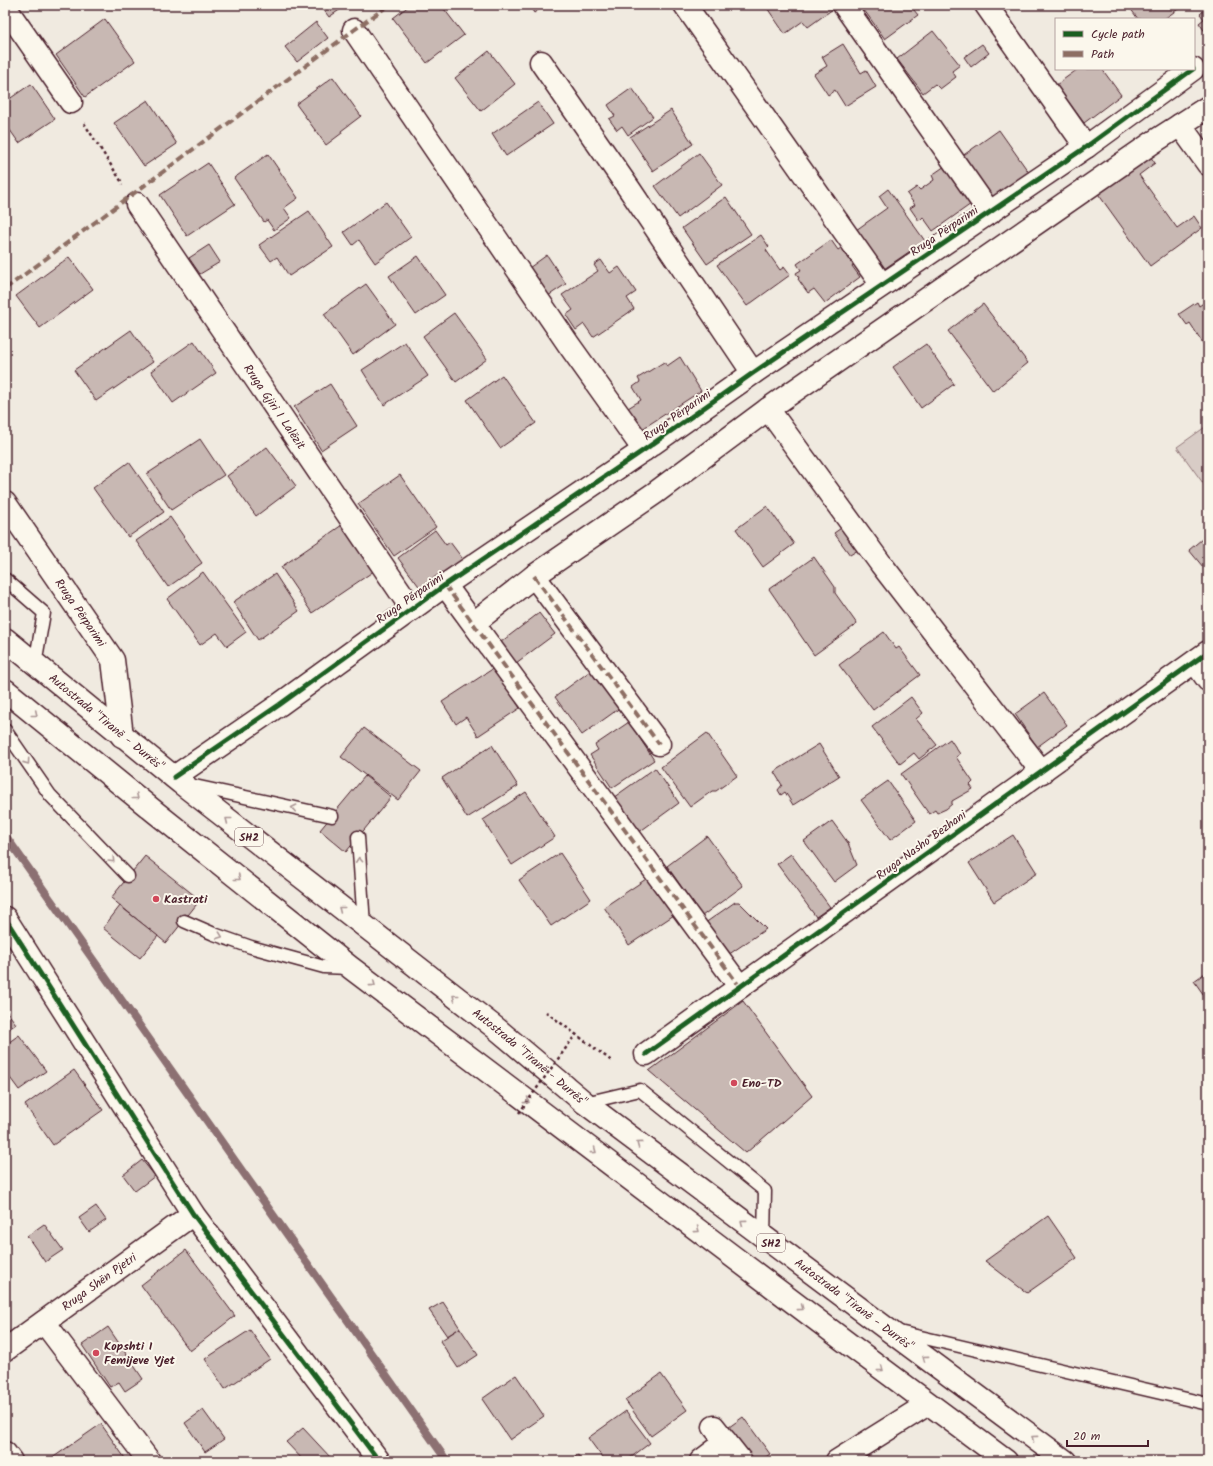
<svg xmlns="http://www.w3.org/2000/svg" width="1213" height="1466" font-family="Kalam,sans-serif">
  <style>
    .green { fill: #d8ccc6; stroke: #917678 }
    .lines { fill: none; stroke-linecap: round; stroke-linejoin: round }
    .stream { stroke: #8c6f72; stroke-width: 8 }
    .building { fill: #c8b8b3; stroke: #4a1f2b }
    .lane-casing { stroke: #4a1f2b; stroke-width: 15 }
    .street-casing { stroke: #4a1f2b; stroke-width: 25 }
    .highway-casing { stroke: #4a1f2b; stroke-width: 25 }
    .path { stroke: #4a1f2b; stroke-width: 2.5; stroke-dasharray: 3 3; stroke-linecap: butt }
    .lane { stroke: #fbf7ec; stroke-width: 12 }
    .street { stroke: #fbf7ec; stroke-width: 22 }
    .highway { stroke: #fbf7ec; stroke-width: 22 }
    .path-bridge { stroke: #4a1f2b; stroke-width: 2.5; stroke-dasharray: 3 3; stroke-linecap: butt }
    .quiet { stroke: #8d6e63; stroke-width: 4; stroke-dasharray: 8 4; stroke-linecap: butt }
    .cycleway-casing { stroke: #fbf7ec; stroke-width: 8 }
    .cycleway { stroke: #1b5e20; stroke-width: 5 }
    .oneway { stroke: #ab9695 }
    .poi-dot { fill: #d1495b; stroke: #fbf7ec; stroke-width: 1.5 }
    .labels { text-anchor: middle; stroke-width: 4; stroke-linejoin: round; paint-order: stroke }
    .shield { fill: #fbf7ec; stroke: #7f6065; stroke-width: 1 }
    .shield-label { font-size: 11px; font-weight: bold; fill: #4a1f2b }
    .street-label { font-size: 12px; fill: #4a1f2b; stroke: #fbf7ec }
    .poi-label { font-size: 12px; font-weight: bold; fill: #4a1f2b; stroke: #fbf7ec; text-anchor: start }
  </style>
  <rect width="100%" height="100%" fill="#f0eae0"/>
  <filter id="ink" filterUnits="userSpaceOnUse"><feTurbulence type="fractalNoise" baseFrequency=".025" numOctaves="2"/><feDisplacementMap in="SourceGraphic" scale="8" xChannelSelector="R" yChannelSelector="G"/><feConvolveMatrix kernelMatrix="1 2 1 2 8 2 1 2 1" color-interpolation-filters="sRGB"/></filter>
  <g filter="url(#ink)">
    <path class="green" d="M1208,425V490L1177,447Z"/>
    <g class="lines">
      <path class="stream" d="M5,835L447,1461"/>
    </g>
    <g class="building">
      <path d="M320,5H347L329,17Z"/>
      <path d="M410,5H441L464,35L427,63L393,18Z"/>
      <path d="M529,5H545L534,13Z"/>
      <path d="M765,5H830L833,9L808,27L803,21L785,34Z"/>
      <path d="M871,5H910L918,15L885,39L864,10Z"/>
      <path d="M1128,5H1184L1164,19H1138Z"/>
      <path d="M1203,5H1208V36L1199,23L1204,19L1200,14L1206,9Z"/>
      <path d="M105,19L135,61L85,97L56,55Z"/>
      <path d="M316,22L328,38L297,62L285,47Z"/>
      <path d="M933,31L960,65L952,71L956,77L940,89L935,84L923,93L897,59Z"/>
      <path d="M843,44L861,73L866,70L876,87L845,106L835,90L828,95L814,74L827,66L822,57Z"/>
      <path d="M982,44L989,53L971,67L964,57Z"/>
      <path d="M489,51L515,84L481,111L455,78Z"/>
      <path d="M1078,69H1102L1121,95L1084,123L1056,85Z"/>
      <path d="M333,77L361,116L341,131L342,133L326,145L296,104Z"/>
      <path d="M31,84L55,119L19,143L5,123V102Z"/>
      <path d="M632,88L653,117L628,135L622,126L617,130L609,119L615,116L608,105Z"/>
      <path d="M148,100L177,144L144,166L114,123Z"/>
      <path d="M538,102L553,124L506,156L492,134Z"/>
      <path d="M671,110L693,144L653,171L630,137Z"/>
      <path d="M999,130L1030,174L990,203L958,159Z"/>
      <path d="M699,153L722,185L678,218L655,186Z"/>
      <path d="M1148,153L1155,163L1139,175L1177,228L1194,216L1202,228L1150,266L1096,191Z"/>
      <path d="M268,154L298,198L284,208L291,218L274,230L267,220L264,222L234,178Z"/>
      <path d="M208,163L235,204L187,236L160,195Z"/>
      <path d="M945,166L971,204L933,231L923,217L919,221L910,208L915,205L907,194L917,187L920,190L934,180L932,175Z"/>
      <path d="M888,189L925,241L884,269L856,230L887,208L879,196Z"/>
      <path d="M726,197L751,234L707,264L682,228Z"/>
      <path d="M386,202L411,237L375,263L359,240L353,245L344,232Z"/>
      <path d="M309,211L333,247L289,276L277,257L271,261L259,245Z"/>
      <path d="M761,235L769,247L766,250L780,270L784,267L790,275L747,306L717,265Z"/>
      <path d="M831,240L838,250L844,246L856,263L852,266L860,277L825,303L814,289L808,293L798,279L799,278L796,273L801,270L797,264Z"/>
      <path d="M209,245L220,262L200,274L189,258Z"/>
      <path d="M547,255L566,284L548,296L529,268Z"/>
      <path d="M418,256L445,295L416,315L389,276Z"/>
      <path d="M69,257L93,289L40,328L16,296Z"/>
      <path d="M601,260L610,273L619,267L636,292L627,298L634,309L593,337L584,324L576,330L566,315L573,310L562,295L598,271L594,265Z"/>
      <path d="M366,284L395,324L353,355L324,314Z"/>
      <path d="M1208,300V351L1190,323L1187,325L1179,314L1197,302L1199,306Z"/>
      <path d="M983,304L1028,363L993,391L948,331Z"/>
      <path d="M454,313L487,359L456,382L423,336Z"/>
      <path d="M131,330L153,362L96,401L74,370Z"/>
      <path d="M194,341L216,373L173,403L151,371Z"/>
      <path d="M405,342L428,376L384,405L362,370Z"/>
      <path d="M926,344L954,384L921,408L893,367Z"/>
      <path d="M680,357L701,391L642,429L628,408L641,400L633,387L640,382L638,378L664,362L667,366Z"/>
      <path d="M502,375L536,423L500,448L467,400Z"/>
      <path d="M330,384L357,426L321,450L294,407Z"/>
      <path d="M200,439L224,475L171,510L147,474Z"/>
      <path d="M267,447L296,486L256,516L227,476Z"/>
      <path d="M129,462L164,512L128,537L93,488Z"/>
      <path d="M400,475L436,527L394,556L358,504Z"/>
      <path d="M767,506L794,544L763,567L736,529Z"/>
      <path d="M170,517L202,563L168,587L136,541Z"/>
      <path d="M847,524L863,547L850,555L834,533Z"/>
      <path d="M342,525L374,571L312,613L281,567Z"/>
      <path d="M435,530L446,545L450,542L465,562L424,593L398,558Z"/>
      <path d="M1208,534V573L1189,550Z"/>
      <path d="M814,557L835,587V593L857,624L814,655L769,589Z"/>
      <path d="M203,572L246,632L227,646L217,633L200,645L167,599Z"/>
      <path d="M275,574L299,611L258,640L233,602Z"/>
      <path d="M539,613L555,634L512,666L497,645Z"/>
      <path d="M884,632L896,649L899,647L920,675L873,710L839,665Z"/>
      <path d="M597,666L624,705L582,735L555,697Z"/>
      <path d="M494,668L520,708L478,736L466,717L456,724L442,702Z"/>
      <path d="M1044,693L1067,725L1037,747L1015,714Z"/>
      <path d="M911,697L923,713L916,719L937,745L919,759L914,753L900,764L872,727Z"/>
      <path d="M629,722L654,760L612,788L590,755L598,750L595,745Z"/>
      <path d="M364,728L421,771L398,800L341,757Z"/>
      <path d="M707,733L737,776L716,791H712L690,807L661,767Z"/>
      <path d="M950,739L960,754L956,757L973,782L970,785L973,789L952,801V804L946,809L937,813L935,810L929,814L901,774Z"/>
      <path d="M819,744L839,776L793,805L785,792L781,795L778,790L782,785L774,772Z"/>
      <path d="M492,745L518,786L467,818L442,778Z"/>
      <path d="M655,768L679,803L635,835L610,800Z"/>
      <path d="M365,776L391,797L346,852L320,830Z"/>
      <path d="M888,781L916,821L890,840L861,800Z"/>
      <path d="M526,792L555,837L512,865L483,820Z"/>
      <path d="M832,821L848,843L857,865L834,882L804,841Z"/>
      <path d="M1013,835L1037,873L994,902L969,863Z"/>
      <path d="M707,836L743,886L702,916L667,866Z"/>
      <path d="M560,853L591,899L551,926L519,880Z"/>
      <path d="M791,854L830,907L816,917L777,864Z"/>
      <path d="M145,856L200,900L166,943L111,898Z"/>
      <path d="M649,877L674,915L629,945L604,907Z"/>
      <path d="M735,902H739L766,929L725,957L701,926Z"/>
      <path d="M120,906L158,936L140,958L103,928Z"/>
      <path d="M1208,971V1001L1194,981Z"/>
      <path d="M743,1001L812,1096L746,1153L649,1071Z"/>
      <path d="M5,1009L16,1024L5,1032Z"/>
      <path d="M19,1035L46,1071L19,1090L5,1071V1045Z"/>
      <path d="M74,1070L103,1110L53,1145L25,1105Z"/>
      <path d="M142,1160L155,1176L135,1191L123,1175Z"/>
      <path d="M96,1206L106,1220L89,1232L79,1218Z"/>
      <path d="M1048,1216L1077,1258L1027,1293L985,1261Z"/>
      <path d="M44,1224L63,1250L45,1262L27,1236Z"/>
      <path d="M186,1250L235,1316L190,1351L141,1285Z"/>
      <path d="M443,1302L460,1328L447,1336L429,1310Z"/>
      <path d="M108,1327L143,1379L125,1391L119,1382L110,1387L82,1345Z"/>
      <path d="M460,1328L478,1355L458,1368L440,1341Z"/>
      <path d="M250,1330L270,1359L225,1389L205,1359Z"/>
      <path d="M661,1374L687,1410L651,1436L625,1400Z"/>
      <path d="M516,1375L544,1416L510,1440L482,1399Z"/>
      <path d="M203,1410L224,1439L205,1452L185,1423Z"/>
      <path d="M626,1411L650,1443L626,1461H605L588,1438Z"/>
      <path d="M743,1417L770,1454L760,1461H748L725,1430Z"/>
      <path d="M101,1424L127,1461H48Z"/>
      <path d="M303,1428L331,1458L328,1461H304L286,1442Z"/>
      <path d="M578,1455L582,1461H569Z"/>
    </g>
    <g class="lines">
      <g class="lane-casing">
        <g id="lane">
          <path d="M5,579L44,613L35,664"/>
          <path d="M5,730L50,795L128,876"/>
          <path d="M190,785L332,816"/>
          <path d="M358,837L364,925"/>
          <path d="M184,921L214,934L251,947L324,967L349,968"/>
          <path d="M585,1103L640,1090L765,1191L764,1238"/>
          <path d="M899,1332L1208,1404"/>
        </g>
      </g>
      <g class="street-casing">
        <g id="street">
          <path d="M685,5L882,285"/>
          <path d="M844,5L990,213"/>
          <path d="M986,5L1086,147"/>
          <path d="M5,7L71,102"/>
          <path d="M354,30L569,345L644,450"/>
          <path d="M541,62L630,190L753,373"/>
          <path d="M1180,125L1208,164"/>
          <path id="s1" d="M137,204L412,609"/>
          <path d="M768,409L881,564L1042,772"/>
          <path id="s2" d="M5,503L113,660L122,736"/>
          <path d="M534,576L659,744"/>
          <path d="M445,585L740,987"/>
          <path d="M474,623L534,576L655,493L768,409L1152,143L1208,107"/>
          <path d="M1195,662L1208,680"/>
          <path d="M174,777L279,705L445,585L644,450L753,373L1086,147L1193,69"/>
          <path d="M5,918L193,1214L379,1461"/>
          <path d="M646,1054L1208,652"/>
          <path d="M44,1322L149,1461"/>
          <path id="s3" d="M5,1350L193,1214"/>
          <path d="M714,1427L741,1461"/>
          <path d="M5,1453L11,1461"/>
          <path d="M701,1461L726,1442"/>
          <path d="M837,1461L928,1404"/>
        </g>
      </g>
      <g class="highway-casing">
        <g id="highway">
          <path id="s4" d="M5,639L181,783L497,1029L585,1103L887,1329L1065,1461"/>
          <path d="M5,690L155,812L351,968L850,1345L1006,1461"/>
        </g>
      </g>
      <g class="path">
        <path d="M84,123L123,184"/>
        <path d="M546,1012L613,1062"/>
      </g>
      <use href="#lane" class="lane"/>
      <use href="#street" class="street"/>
      <use href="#highway" class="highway"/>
      <path class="path-bridge" d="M519,1113L576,1034"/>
      <g class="quiet">
        <path d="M5,289L354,30L389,5"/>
        <path d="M534,576L659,744"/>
        <path d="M445,585L740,987"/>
      </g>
      <g class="cycleway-casing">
        <g id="cycleway">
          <path d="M174,777L279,705L445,585L644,450L753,373L1086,147L1193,69"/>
          <path d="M5,918L193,1214L379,1461"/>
          <path d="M646,1054L1208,652"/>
        </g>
      </g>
      <use href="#cycleway" class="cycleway"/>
    </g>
    <defs><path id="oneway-chevron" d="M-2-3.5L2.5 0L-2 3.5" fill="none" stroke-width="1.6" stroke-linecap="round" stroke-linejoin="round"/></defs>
    <g class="oneway">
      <use href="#oneway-chevron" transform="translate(35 714) rotate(39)"/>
      <use href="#oneway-chevron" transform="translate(27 762) rotate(55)"/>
      <use href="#oneway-chevron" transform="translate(136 797) rotate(39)"/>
      <use href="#oneway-chevron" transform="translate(294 808) rotate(-168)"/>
      <use href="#oneway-chevron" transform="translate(228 820) rotate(-142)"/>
      <use href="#oneway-chevron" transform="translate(112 860) rotate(46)"/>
      <use href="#oneway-chevron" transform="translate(359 860) rotate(-94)"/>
      <use href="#oneway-chevron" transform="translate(238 878) rotate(38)"/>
      <use href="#oneway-chevron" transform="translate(341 909) rotate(-142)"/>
      <use href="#oneway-chevron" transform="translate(220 936) rotate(20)"/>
      <use href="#oneway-chevron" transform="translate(373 984) rotate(37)"/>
      <use href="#oneway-chevron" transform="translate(455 997) rotate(-142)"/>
      <use href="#oneway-chevron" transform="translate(527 1101) rotate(37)"/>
      <use href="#oneway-chevron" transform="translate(639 1144) rotate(-143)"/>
      <use href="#oneway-chevron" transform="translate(594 1151) rotate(37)"/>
      <use href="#oneway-chevron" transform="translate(743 1222) rotate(-143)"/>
      <use href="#oneway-chevron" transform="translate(697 1230) rotate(37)"/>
      <use href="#oneway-chevron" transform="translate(801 1308) rotate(37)"/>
      <use href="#oneway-chevron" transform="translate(925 1358) rotate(-144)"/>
      <use href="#oneway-chevron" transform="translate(881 1369) rotate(37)"/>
      <use href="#oneway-chevron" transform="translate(1034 1438) rotate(-144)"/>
    </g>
  </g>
  <g class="poi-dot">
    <circle cx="156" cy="899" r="4"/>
    <circle cx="734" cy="1083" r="4"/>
    <circle cx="96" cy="1353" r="4"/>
  </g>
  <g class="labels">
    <g class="shield">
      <rect x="235" y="828" width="28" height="18" rx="3"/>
      <rect x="757" y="1234" width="28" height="18" rx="3"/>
    </g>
    <g class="shield-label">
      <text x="249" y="841">SH2</text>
      <text x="771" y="1247">SH2</text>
    </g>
    <g class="street-label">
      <text transform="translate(944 231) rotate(-34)" y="4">Rruga Përparimi</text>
      <text dy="4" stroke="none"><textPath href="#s1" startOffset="245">Rruga Gjiri I Lalëzit</textPath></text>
      <text transform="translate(677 415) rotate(-35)" y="4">Rruga Përparimi</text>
      <text transform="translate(410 598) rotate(-35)" y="4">Rruga Përparimi</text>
      <text dy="4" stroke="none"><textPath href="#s2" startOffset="133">Rruga Përparimi</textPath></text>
      <text dy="4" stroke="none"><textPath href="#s4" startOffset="131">Autostrada "Tiranë - Durrës"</textPath></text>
      <text transform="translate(921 845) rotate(-36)" y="4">Rruga Nasho Bezhani</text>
      <text dy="4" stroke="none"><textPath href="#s4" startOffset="671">Autostrada "Tiranë - Durrës"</textPath></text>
      <text dy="4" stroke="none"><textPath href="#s3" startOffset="116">Rruga Shën Pjetri</textPath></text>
      <text dy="4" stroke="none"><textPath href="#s4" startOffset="1079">Autostrada "Tiranë - Durrës"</textPath></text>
    </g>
    <g class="poi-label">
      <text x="164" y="903">Kastrati</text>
      <text x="742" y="1087">Eno-TD</text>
      <text x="104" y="1350">Kopshti I<tspan x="104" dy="14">Femijeve Yjet</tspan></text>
    </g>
  </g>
  <rect width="1213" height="1466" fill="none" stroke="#fbf7ec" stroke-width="20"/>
  <rect x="10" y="10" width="1193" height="1446" fill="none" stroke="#4a1f2b" stroke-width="1.5" filter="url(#ink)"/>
  <rect x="1055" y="18" width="140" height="52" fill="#fbf7ec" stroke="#b4a19f"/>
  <rect x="1063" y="31" width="20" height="6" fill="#1b5e20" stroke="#b4a19f"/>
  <text x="1091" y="38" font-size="12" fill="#4a1f2b">Cycle path</text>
  <rect x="1063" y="51" width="20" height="6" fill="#8d6e63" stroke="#b4a19f"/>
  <text x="1091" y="58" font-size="12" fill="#4a1f2b">Path</text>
  <path d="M1067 1440v6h81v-6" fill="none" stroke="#4a1f2b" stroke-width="2"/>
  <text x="1073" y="1440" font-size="12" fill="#4a1f2b" stroke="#fbf7ec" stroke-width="3" paint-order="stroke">20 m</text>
</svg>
